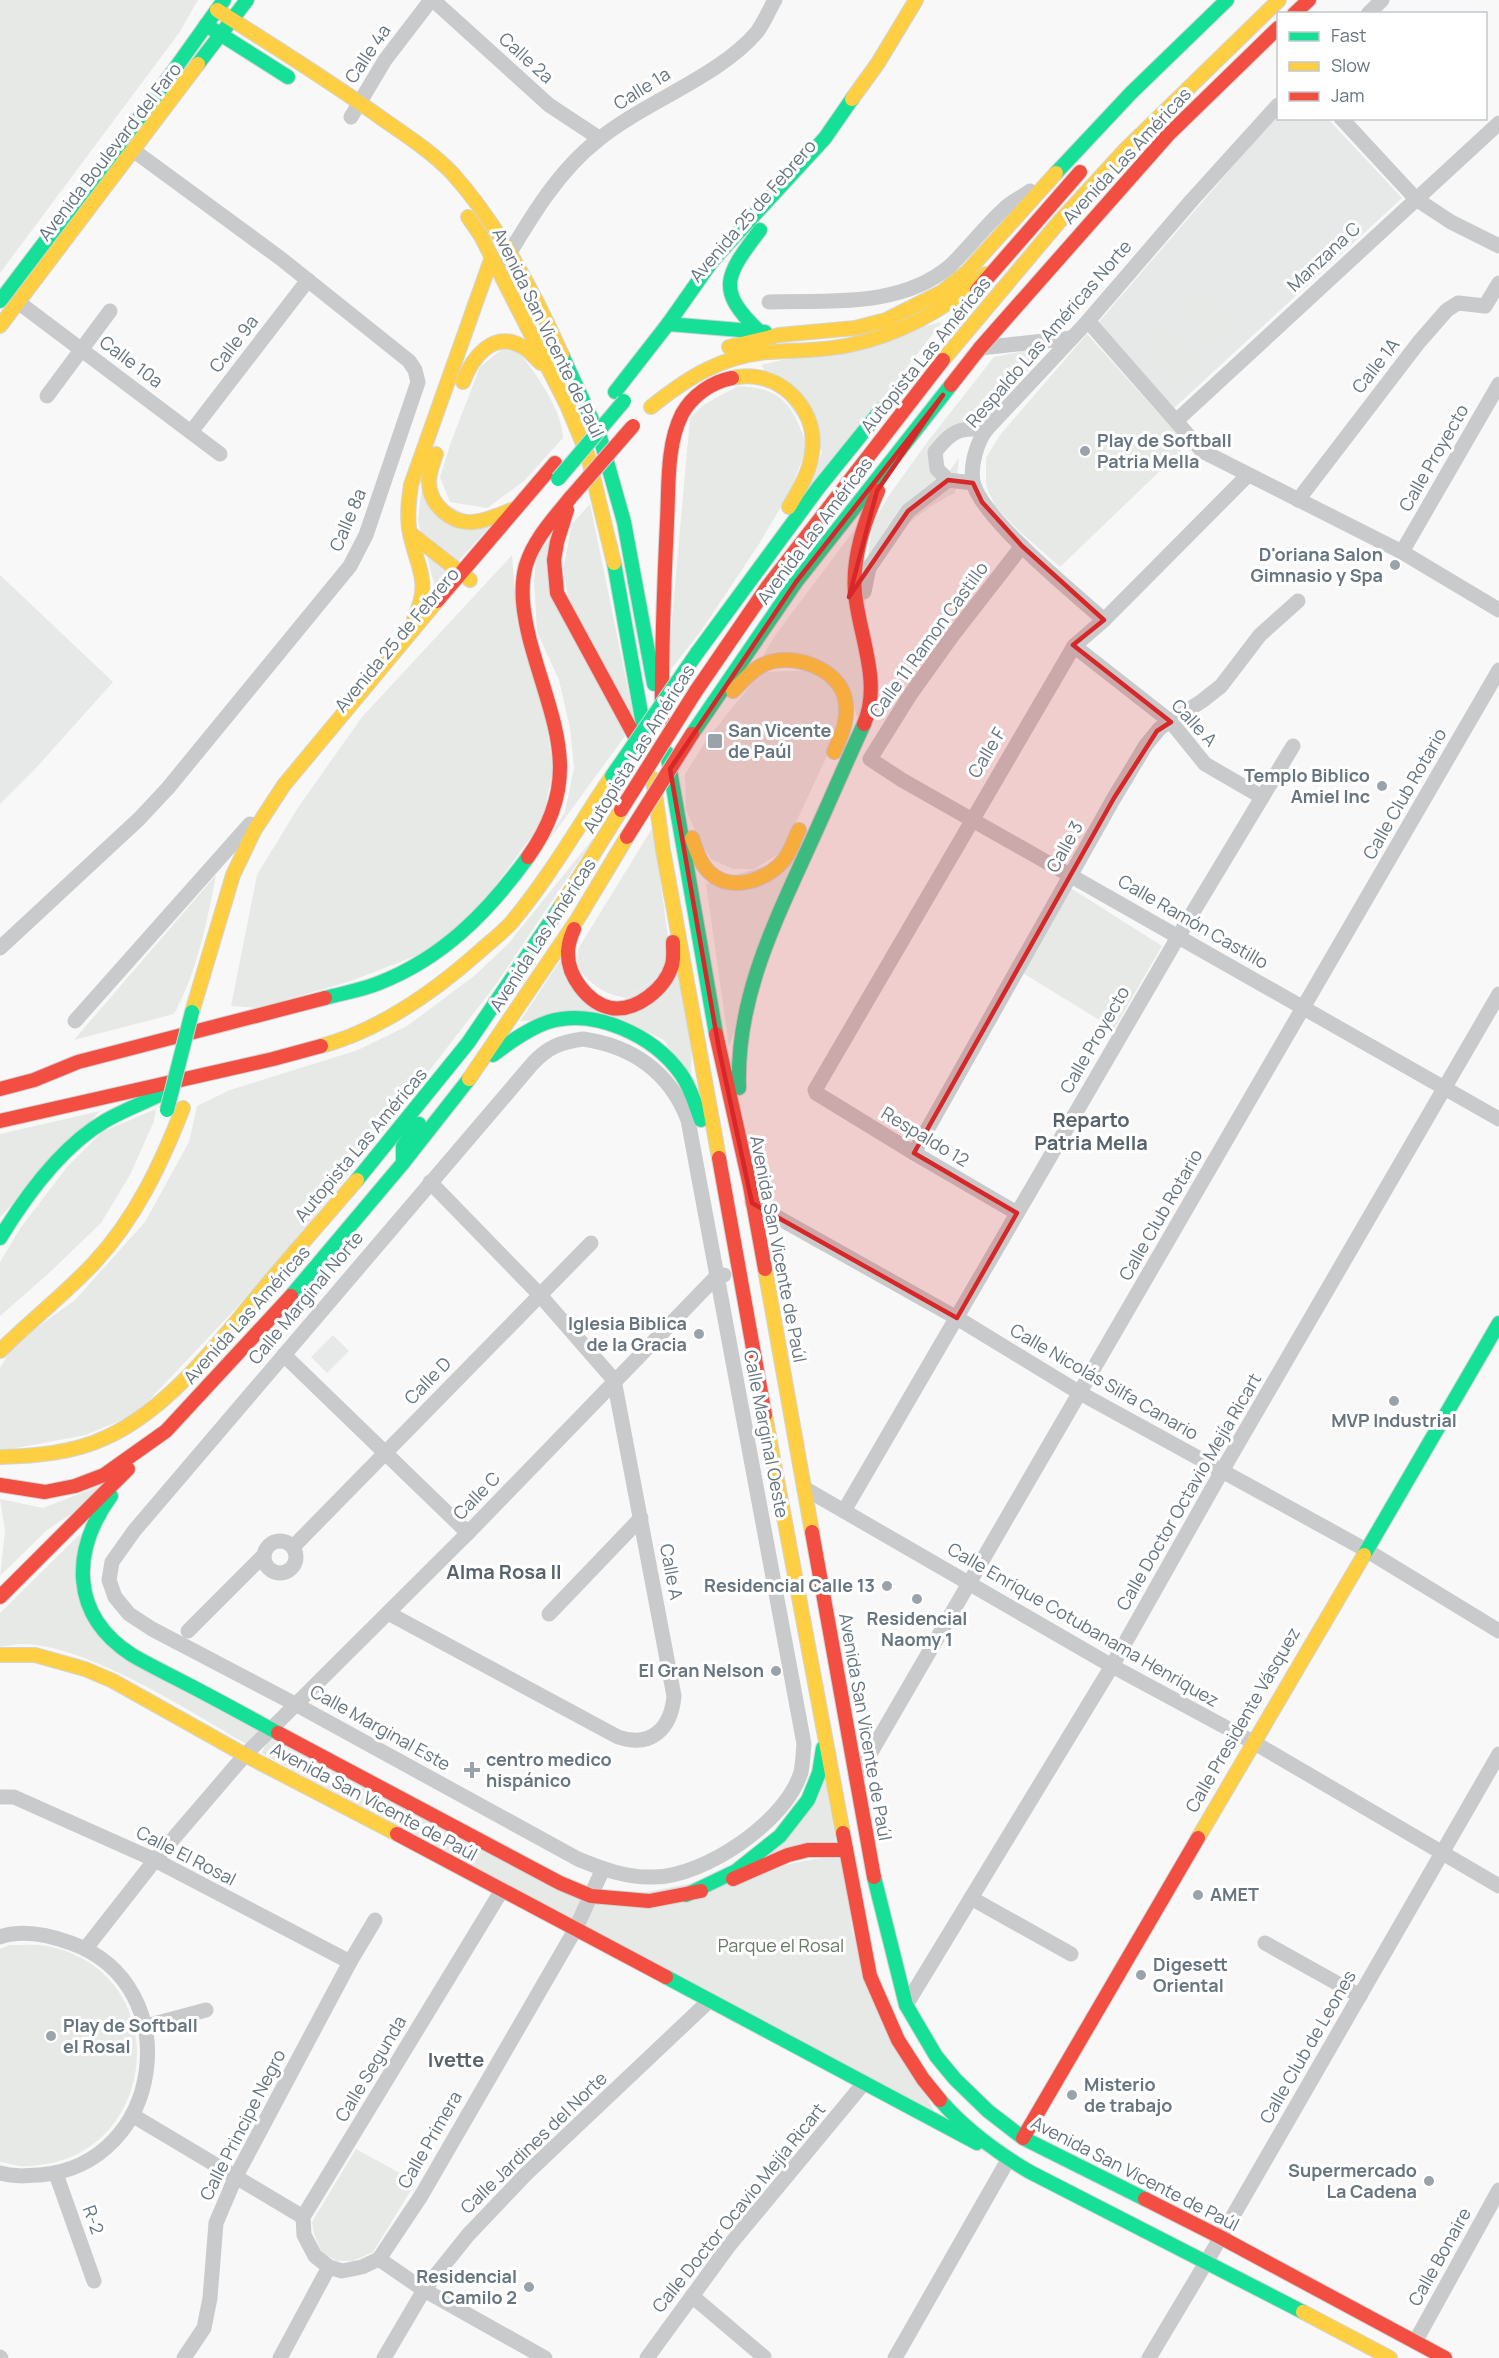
<svg xmlns="http://www.w3.org/2000/svg" width="1499" height="2358" font-family="Manrope,sans-serif">
  <style>
    .built { fill: #e7e8e8 }
    .green { fill: #e7e9e6 }
    .lines { fill: none; stroke-linecap: round; stroke-linejoin: round }
    .fast-casing { stroke: #d3d4d5; stroke-width: 16 }
    .slow-casing { stroke: #d3d4d5; stroke-width: 16 }
    .jam-casing { stroke: #d3d4d5; stroke-width: 16 }
    .street { stroke: #c9cacb; stroke-width: 15 }
    .fast { stroke: #16e098; stroke-width: 14 }
    .slow { stroke: #ffcf43; stroke-width: 14 }
    .jam { stroke: #f24e42; stroke-width: 14 }
    .fast-bridge-casing { stroke: #d3d4d5; stroke-width: 16; stroke-linecap: butt }
    .jam-bridge-casing { stroke: #d3d4d5; stroke-width: 16; stroke-linecap: butt }
    .fast-bridge { stroke: #16e098; stroke-width: 14 }
    .jam-bridge { stroke: #f24e42; stroke-width: 14 }
    .marked { fill: #d62828; fill-opacity: 0.2; stroke: #d62828; stroke-width: 4.5; stroke-linejoin: round }
    .poi-dot { fill: #99a3a9; stroke: #fff; stroke-width: 2 }
    .labels { text-anchor: middle; stroke-width: 6; stroke-linejoin: round; paint-order: stroke }
    .street-label { font-size: 18px; fill: #66757f; stroke: #fff }
    .poi-label { font-size: 18px; font-weight: bold; fill: #66757f; stroke: #fff; text-anchor: start }
    .park-label { font-size: 18px; fill: #697866; stroke: #fff }
    .neighbourhood-label { font-size: 20px; font-weight: bold; fill: #58636b; stroke: #fff }
  </style>
  <rect width="100%" height="100%" fill="#f8f8f8"/>
  <g class="built">
    <path d="M1278,114V118L1328,119L1402,198L1174,408L1098,323Z"/>
    <path d="M0,575L113,682L35,769L0,804Z"/>
    <path d="M333,1335L349,1351L327,1373L311,1357Z"/>
  </g>
  <g class="green">
    <path d="M0,0H198L179,33L0,273Z"/>
    <path d="M1201,286L1236,327L1213,347L1178,306Z"/>
    <path d="M942,322L806,497L822,451L761,365Z"/>
    <path d="M1165,323L1201,365L1177,385L1142,343Z"/>
    <path d="M1087,334L1187,445L1060,567L1018,530L995,506L986,485V458L1000,435Z"/>
    <path d="M1049,346L998,404L944,444L939,464L944,478L959,458L955,493C919,510 892,537 866,566L873,523L888,497L928,441L994,357Z"/>
    <path d="M502,349L519,352C536,374 562,410 563,438L524,481L487,508L450,502L440,477L451,442L480,367Z"/>
    <path d="M738,386C784,388 792,406 807,445L791,490L759,544L701,631L667,674L690,418L703,405Z"/>
    <path d="M421,492L490,526L435,587L418,521Z"/>
    <path d="M590,504L634,718L569,601L563,569L572,524Z"/>
    <path d="M864,517L867,682L859,722L843,676L763,656L774,637Z"/>
    <path d="M550,537L546,567L625,736L541,851L565,812L574,768L570,728L559,680L537,632L534,582L536,559Z"/>
    <path d="M512,555L517,621L544,707L553,770L542,822L476,912L428,951L351,981L258,1008L231,1006L257,875L297,809L362,717Z"/>
    <path d="M814,670L835,690L842,724L782,852L754,869H733L711,859L700,842L686,810L685,774L708,738L761,672Z"/>
    <path d="M653,827L671,959L659,976L626,998C601,993 593,986 577,967L578,949Z"/>
    <path d="M599,831L494,987L357,1164L257,1286L136,1414L86,1435L0,1451V1368L14,1344L75,1300L145,1222L189,1142L197,1106L230,1090L358,1050L407,1026L474,976L508,944Z"/>
    <path d="M801,855L729,1046L706,884Z"/>
    <path d="M216,875C207,923 197,971 174,1014L74,1040Z"/>
    <path d="M1069,887L1162,946L1114,1029L1018,970Z"/>
    <path d="M560,961L607,1011L676,965L692,1032L691,1081L664,1040L620,1018L520,1021Z"/>
    <path d="M156,1109L154,1121L130,1175L101,1223L49,1273L0,1316V1262L19,1230L67,1167L102,1132Z"/>
    <path d="M100,1111L0,1217V1134Z"/>
    <path d="M107,1483L71,1514L47,1530L0,1576L5,1531L0,1499L43,1508Z"/>
    <path d="M80,1534L91,1621L267,1732L248,1745C191,1712 88,1645 23,1644C15,1644 7,1646 0,1647V1613Z"/>
    <path d="M272,1735L601,1901L841,1854L853,1934L935,2113L261,1753Z"/>
    <path d="M825,1780L836,1842L766,1858Z"/>
    <path d="M10,1945C22,1945 35,1944 47,1946C179,1972 160,2163 27,2166C18,2167 9,2163 0,2162V1949Z"/>
    <path d="M356,2149L416,2182L373,2252L353,2261H337L322,2253L314,2234L312,2222Z"/>
  </g>
  <g class="lines">
    <g class="fast-casing">
      <g id="fast">
        <path d="M206,25L288,77"/>
        <path d="M198,64L247,0"/>
        <path d="M1056,173L1131,93L1227,0"/>
        <path d="M0,301L152,101L224,0"/>
        <path d="M668,324L713,260L825,138L852,99"/>
        <path d="M759,331C714,289 727,274 760,230"/>
        <path d="M562,355L600,437L624,522L654,684"/>
        <path d="M615,392L668,324L765,332"/>
        <path d="M614,563L646,741"/>
        <path d="M697,653L819,487L882,409"/>
        <path d="M692,734L796,582L951,385"/>
        <path d="M667,753L716,1034"/>
        <path d="M325,998C343,993 362,990 379,983C443,958 488,912 528,857"/>
        <path d="M493,1055C510,1042 528,1029 548,1022C595,1008 653,1035 681,1074C691,1088 695,1104 701,1120"/>
        <path d="M739,1088C736,1002 771,930 806,853C826,810 844,767 864,724"/>
        <path d="M403,1163V1146L419,1124"/>
        <path d="M357,1180L468,1043L561,906"/>
        <path d="M0,1238C25,1197 62,1146 105,1121C122,1111 141,1104 159,1095"/>
        <path d="M291,1296L403,1163L469,1079"/>
        <path d="M111,1496C71,1551 70,1615 132,1655C149,1665 168,1674 185,1683C216,1699 247,1716 278,1733"/>
        <path d="M1364,1555L1499,1323"/>
        <path d="M874,1877L906,2005L936,2056L955,2079L988,2111L1023,2138L1145,2199"/>
        <path d="M686,1895L736,1871L780,1836L808,1800L819,1773L823,1748"/>
        <path d="M666,1977L977,2143"/>
        <path d="M940,2100C966,2130 996,2152 1030,2172L1303,2312"/>
      </g>
    </g>
    <g class="slow-casing">
      <g id="slow">
        <path d="M217,10C273,46 330,81 384,120C407,136 432,152 452,173C498,224 534,292 562,355"/>
        <path d="M852,99L878,63L916,0"/>
        <path d="M468,217L481,236L567,405L588,456L614,563"/>
        <path d="M0,326L198,64"/>
        <path d="M729,347L779,335L855,328L886,320L942,292L967,272L1056,173"/>
        <path d="M943,360L1059,222L1125,150L1279,0"/>
        <path d="M732,378C776,367 819,407 812,452C810,472 799,490 789,507"/>
        <path d="M463,382C472,358 493,329 523,347C530,351 535,358 541,363"/>
        <path d="M651,407C687,378 721,356 769,352C796,350 823,351 850,345C902,334 947,308 986,274"/>
        <path d="M436,454C433,463 429,472 429,482C429,504 451,524 473,522C487,521 501,514 514,509"/>
        <path d="M410,533L470,580"/>
        <path d="M414,619C433,579 415,566 409,528C407,513 409,499 411,485L492,257"/>
        <path d="M733,691C742,682 752,669 765,664C792,652 839,668 845,699C849,719 842,734 834,752"/>
        <path d="M653,779L663,850L719,1158"/>
        <path d="M692,838C696,850 700,863 709,872C731,893 766,881 784,860C791,851 794,840 799,830"/>
        <path d="M561,906L621,810"/>
        <path d="M192,1012L233,875L254,831L284,785L437,601"/>
        <path d="M321,1046C381,1030 434,992 480,951C490,942 502,933 511,923C549,878 579,825 612,776"/>
        <path d="M469,1079L577,920L627,837"/>
        <path d="M765,1269L812,1532"/>
        <path d="M0,1351C30,1321 65,1294 94,1263C136,1218 161,1164 183,1108"/>
        <path d="M765,1415L843,1833"/>
        <path d="M0,1457C36,1456 74,1453 107,1437C169,1409 222,1339 265,1287C295,1251 326,1216 357,1180"/>
        <path d="M0,1655H35L85,1669L113,1681L245,1755L397,1834"/>
        <path d="M1198,1838L1364,1555"/>
        <path d="M1303,2312L1390,2358"/>
      </g>
    </g>
    <g class="jam-casing">
      <g id="jam">
        <path d="M1294,14L1309,0"/>
        <path d="M977,290L1080,172"/>
        <path d="M951,385L980,348L1168,135L1278,28"/>
        <path d="M567,510L557,542L554,560L557,593L640,746"/>
        <path d="M437,601L555,463"/>
        <path d="M696,691L768,586L943,360"/>
        <path d="M662,718C661,653 664,587 667,522C669,488 666,446 682,414C692,396 711,382 732,378"/>
        <path d="M864,724C882,683 859,635 855,593C852,558 864,523 878,491"/>
        <path d="M528,857C585,777 553,726 530,641C524,617 519,590 526,565C534,539 554,518 571,497"/>
        <path d="M574,929C571,936 568,944 568,952C567,975 587,1003 611,1008C636,1012 665,989 672,965C674,958 673,950 673,942"/>
        <path d="M716,1034L750,1186L765,1269"/>
        <path d="M0,1089L34,1080L78,1062L325,998"/>
        <path d="M0,1121L273,1059L321,1046"/>
        <path d="M719,1158L765,1415"/>
        <path d="M0,1485L45,1492L75,1486L104,1475L166,1431L291,1296"/>
        <path d="M812,1532L874,1877"/>
        <path d="M0,1597L128,1469"/>
        <path d="M278,1733L560,1883L591,1896L649,1901L701,1891"/>
        <path d="M843,1833L870,1976L898,2040L923,2079L940,2100"/>
        <path d="M397,1834L666,1977"/>
        <path d="M733,1879L788,1855L808,1850H846"/>
        <path d="M1023,2138L1198,1838"/>
        <path d="M1145,2199L1220,2237L1445,2358"/>
      </g>
    </g>
    <g class="street">
      <path d="M433,0L549,105L599,138"/>
      <path d="M1368,14L1382,0"/>
      <path d="M351,117L385,60L431,0"/>
      <path d="M1341,118L1416,199L1451,222L1499,246"/>
      <path d="M506,259C531,217 559,170 598,140C644,102 719,77 757,32C764,23 769,10 775,0"/>
      <path d="M18,302L220,454"/>
      <path d="M769,302C828,300 901,308 950,266C969,248 985,226 1004,209C1011,202 1022,197 1030,191"/>
      <path d="M1088,321L1202,451L1402,552L1499,610"/>
      <path d="M980,348L1072,338"/>
      <path d="M47,396L110,311"/>
      <path d="M1176,421L1499,123"/>
      <path d="M191,432L308,280"/>
      <path d="M973,483L948,480L937,469L935,452C952,430 959,428 987,429"/>
      <path d="M1298,500L1419,342L1447,310L1458,303L1485,306L1499,283"/>
      <path d="M1022,546L953,635L910,695L870,759L902,780L1499,1119"/>
      <path d="M1402,552L1499,384"/>
      <path d="M864,592L869,568L908,511L948,480"/>
      <path d="M1104,620C1074,593 981,518 973,482C970,466 977,441 987,429L1088,321L1192,200L1278,105"/>
      <path d="M1074,646L1171,722L1205,764L1262,797"/>
      <path d="M0,948L139,819L168,788L350,566L366,535L418,382L415,370L409,361L280,258L126,145"/>
      <path d="M75,1021L250,824"/>
      <path d="M583,1039C632,1046 670,1072 688,1120L804,1744C803,1753 803,1763 801,1772C787,1821 704,1877 654,1877C627,1878 602,1869 578,1859L297,1705L152,1629L129,1614L115,1597L109,1580L112,1562L134,1531L533,1063C548,1047 561,1042 583,1039Z"/>
      <path d="M914,1153L1114,798L1146,745L1160,728L1202,701L1221,686L1260,635L1298,601"/>
      <path d="M752,1203L957,1318L1080,1393L1366,1550L1499,1631"/>
      <path d="M1017,1213L914,1153L816,1093L815,1090L1074,646L1104,620L1248,475"/>
      <path d="M284,1355L468,1533"/>
      <path d="M804,1488L1112,1666L1253,1742L1499,1886"/>
      <path d="M844,1511L1178,937L1293,746"/>
      <circle cx="280" cy="1557" r="16"/>
      <path d="M293,1547L591,1243"/>
      <path d="M388,1613L618,1737C651,1748 671,1729 674,1696L614,1380L539,1294L430,1182"/>
      <path d="M549,1614L641,1518"/>
      <path d="M188,1631L264,1555"/>
      <path d="M856,1778L1499,670"/>
      <path d="M0,1797H14L155,1860L350,1962"/>
      <path d="M502,1890L303,2217L304,2235L315,2256L329,2267L342,2271L362,2267L379,2259L421,2196L575,1930L603,1869"/>
      <path d="M971,1898L1071,1954"/>
      <path d="M0,1937C23,1929 49,1935 71,1943C189,1985 164,2165 40,2175C26,2176 14,2177 0,2173"/>
      <path d="M1265,1943L1360,1996"/>
      <path d="M86,1948L155,1860L245,1755L468,1533L717,1276L724,1275"/>
      <path d="M906,2005L1112,1666L1222,1471L1499,994"/>
      <path d="M146,2026L206,2010"/>
      <path d="M132,2115L303,2217"/>
      <path d="M56,2174L94,2281"/>
      <path d="M379,2259L424,2290L545,2358"/>
      <path d="M692,2296L764,2357"/>
      <path d="M1415,2342L1499,2190"/>
      <path d="M0,2357L1,2358"/>
      <path d="M184,2358L204,2328L210,2298L216,2223L236,2176L350,1962L375,1920"/>
      <path d="M280,2358L329,2267"/>
      <path d="M384,2358L424,2290L468,2235L526,2174L709,2001"/>
      <path d="M647,2358L728,2247L864,2083"/>
      <path d="M895,2358L1008,2160"/>
      <path d="M1149,2358L1207,2261L1499,1754"/>
    </g>
    <use href="#fast" class="fast"/>
    <use href="#slow" class="slow"/>
    <use href="#jam" class="jam"/>
    <g class="fast-bridge-casing">
      <g id="fast-bridge">
        <path d="M558,479L624,401"/>
        <path d="M612,776L697,653"/>
        <path d="M167,1110L192,1012"/>
      </g>
    </g>
    <g class="jam-bridge-casing">
      <g id="jam-bridge">
        <path d="M571,497L633,426"/>
        <path d="M621,810L696,691"/>
        <path d="M627,837L692,734"/>
      </g>
    </g>
    <use href="#fast-bridge" class="fast-bridge"/>
    <use href="#jam-bridge" class="jam-bridge"/>
  </g>
  <path class="marked" d="M943,395L877,491L849,597L908,511L948,480L973,483L982,502L1022,546L1104,620L1073,645L1171,722L1157,731L1114,798L914,1153L1017,1213L957,1318L752,1203L719,1049L670,769L796,582Z"/>
  <g class="poi-dot">
    <circle cx="1085" cy="451" r="6"/>
    <circle cx="1395" cy="565" r="6"/>
    <rect x="707" y="733" width="16" height="16" rx="3"/>
    <circle cx="1382" cy="786" r="6"/>
    <circle cx="699" cy="1334" r="6"/>
    <circle cx="1394" cy="1401" r="6"/>
    <circle cx="887" cy="1586" r="6"/>
    <circle cx="917" cy="1599" r="6"/>
    <circle cx="776" cy="1671" r="6"/>
    <path d="M469 1761h6v6h6v6h-6v6h-6v-6h-6v-6h6z"/>
    <circle cx="1198" cy="1895" r="6"/>
    <circle cx="1141" cy="1975" r="6"/>
    <circle cx="51" cy="2036" r="6"/>
    <circle cx="1072" cy="2095" r="6"/>
    <circle cx="1429" cy="2181" r="6"/>
    <circle cx="529" cy="2287" r="6"/>
  </g>
  <g class="labels">
    <g class="street-label">
      <text transform="translate(368 54) rotate(-56)" y="6">Calle 4a</text>
      <text transform="translate(526 58) rotate(42)" y="6">Calle 2a</text>
      <text transform="translate(642 89) rotate(-32)" y="6">Calle 1a</text>
      <text transform="translate(110 152) rotate(-52)" y="6">Avenida Boulevard del Faro</text>
      <text transform="translate(1127 156) rotate(-47)" y="6">Avenida Las Américas</text>
      <text transform="translate(753 211) rotate(-49)" y="6">Avenida 25 de Febrero</text>
      <text transform="translate(1324 257) rotate(-43)" y="6">Manzana C</text>
      <text transform="translate(548 333) rotate(64)" y="6">Avenida San Vicente de Paúl</text>
      <text transform="translate(1049 334) rotate(-49)" y="6">Respaldo Las Américas Norte</text>
      <text transform="translate(234 344) rotate(-52)" y="6">Calle 9a</text>
      <text transform="translate(926 355) rotate(-51)" y="6">Autopista Las Américas</text>
      <text transform="translate(131 362) rotate(37)" y="6">Calle 10a</text>
      <text transform="translate(1376 366) rotate(-52)" y="6">Calle 1A</text>
      <text transform="translate(1434 458) rotate(-60)" y="6">Calle Proyecto</text>
      <text transform="translate(348 520) rotate(-67)" y="6">Calle 8a</text>
      <text transform="translate(815 531) rotate(-53)" y="6">Avenida Las Américas</text>
      <text transform="translate(397 640) rotate(-50)" y="6">Avenida 25 de Febrero</text>
      <text transform="translate(929 640) rotate(-54)" y="6">Calle 11 Ramon Castillo</text>
      <text transform="translate(1194 723) rotate(47)" y="6">Calle A</text>
      <text transform="translate(639 749) rotate(-58)" y="6">Autopista Las Américas</text>
      <text transform="translate(987 753) rotate(-59)" y="6">Calle F</text>
      <text transform="translate(1405 794) rotate(-60)" y="6">Calle Club Rotario</text>
      <text transform="translate(1065 847) rotate(-61)" y="6">Calle 3</text>
      <text transform="translate(1193 922) rotate(30)" y="6">Calle Ramón Castillo</text>
      <text transform="translate(543 935) rotate(-57)" y="6">Avenida Las Américas</text>
      <text transform="translate(1095 1040) rotate(-60)" y="6">Calle Proyecto</text>
      <text transform="translate(925 1137) rotate(31)" y="6">Respaldo 12</text>
      <text transform="translate(361 1145) rotate(-50)" y="6">Autopista Las Américas</text>
      <text transform="translate(1161 1215) rotate(-60)" y="6">Calle Club Rotario</text>
      <text transform="translate(778 1249) rotate(79)" y="6">Avenida San Vicente de Paúl</text>
      <text transform="translate(306 1298) rotate(-50)" y="6">Calle Marginal Norte</text>
      <text transform="translate(247 1315) rotate(-48)" y="6">Avenida Las Américas</text>
      <text transform="translate(428 1381) rotate(-46)" y="6">Calle D</text>
      <text transform="translate(1104 1382) rotate(30)" y="6">Calle Nicolás Silfa Canario</text>
      <text transform="translate(766 1434) rotate(79)" y="6">Calle Marginal Oeste</text>
      <text transform="translate(1189 1492) rotate(-60)" y="6">Calle Doctor Octavio Mejía Ricart</text>
      <text transform="translate(477 1496) rotate(-46)" y="6">Calle C</text>
      <text transform="translate(671 1572) rotate(79)" y="6">Calle A</text>
      <text transform="translate(1083 1625) rotate(30)" y="6">Calle Enrique Cotubanama Henriquez</text>
      <text transform="translate(1243 1720) rotate(-60)" y="6">Calle Presidente Vásquez</text>
      <text transform="translate(865 1727) rotate(80)" y="6">Avenida San Vicente de Paúl</text>
      <text transform="translate(380 1728) rotate(29)" y="6">Calle Marginal Este</text>
      <text transform="translate(374 1802) rotate(28)" y="6">Avenida San Vicente de Paúl</text>
      <text transform="translate(186 1856) rotate(27)" y="6">Calle El Rosal</text>
      <text transform="translate(1308 2047) rotate(-60)" y="6">Calle Club de Leones</text>
      <text transform="translate(371 2069) rotate(-59)" y="6">Calle Segunda</text>
      <text transform="translate(243 2125) rotate(-63)" y="6">Calle Principe Negro</text>
      <text transform="translate(430 2140) rotate(-60)" y="6">Calle Primera</text>
      <text transform="translate(534 2143) rotate(-44)" y="6">Calle Jardines del Norte</text>
      <text transform="translate(1135 2174) rotate(27)" y="6">Avenida San Vicente de Paúl</text>
      <text transform="translate(739 2208) rotate(-51)" y="6">Calle Doctor Ocavio Mejía Ricart</text>
      <text transform="translate(93 2220) rotate(70)" y="6">R-2</text>
      <text transform="translate(1440 2257) rotate(-61)" y="6">Calle Bonaire</text>
    </g>
    <g class="poi-label">
      <text x="1097" y="447">Play de Softball<tspan x="1097" dy="21">Patria Mella</tspan></text>
      <text x="1383" y="561" text-anchor="end">D'oriana Salon<tspan x="1383" dy="21">Gimnasio y Spa</tspan></text>
      <text x="728" y="737">San Vicente<tspan x="728" dy="21">de Paúl</tspan></text>
      <text x="1370" y="782" text-anchor="end">Templo Biblico<tspan x="1370" dy="21">Amiel Inc</tspan></text>
      <text x="687" y="1330" text-anchor="end">Iglesia Biblica<tspan x="687" dy="21">de la Gracia</tspan></text>
      <text x="1394" y="1427" text-anchor="middle">MVP Industrial</text>
      <text x="875" y="1592" text-anchor="end">Residencial Calle 13</text>
      <text x="917" y="1625" text-anchor="middle">Residencial<tspan x="917" dy="21">Naomy 1</tspan></text>
      <text x="764" y="1677" text-anchor="end">El Gran Nelson</text>
      <text x="486" y="1766">centro medico<tspan x="486" dy="21">hispánico</tspan></text>
      <text x="1210" y="1901">AMET</text>
      <text x="1153" y="1971">Digesett<tspan x="1153" dy="21">Oriental</tspan></text>
      <text x="63" y="2032">Play de Softball<tspan x="63" dy="21">el Rosal</tspan></text>
      <text x="1084" y="2091">Misterio<tspan x="1084" dy="21">de trabajo</tspan></text>
      <text x="1417" y="2177" text-anchor="end">Supermercado<tspan x="1417" dy="21">La Cadena</tspan></text>
      <text x="517" y="2283" text-anchor="end">Residencial<tspan x="517" dy="21">Camilo 2</tspan></text>
    </g>
    <g class="park-label">
      <text x="781" y="1952">Parque el Rosal</text>
    </g>
    <g class="neighbourhood-label">
      <text x="1091" y="1127">Reparto<tspan x="1091" dy="23">Patria Mella</tspan></text>
      <text x="504" y="1579">Alma Rosa II</text>
      <text x="456" y="2067">Ivette</text>
    </g>
  </g>
  <rect x="1277" y="12" width="210" height="108" fill="#ffffff" stroke="#c2c8cc" stroke-width="1.5"/>
  <rect x="1289" y="32" width="30" height="9" fill="#16e098" stroke="#c2c8cc" stroke-width="1.5"/>
  <text x="1331" y="42" font-size="18" fill="#66757f">Fast</text>
  <rect x="1289" y="62" width="30" height="9" fill="#ffcf43" stroke="#c2c8cc" stroke-width="1.5"/>
  <text x="1331" y="72" font-size="18" fill="#66757f">Slow</text>
  <rect x="1289" y="92" width="30" height="9" fill="#f24e42" stroke="#c2c8cc" stroke-width="1.5"/>
  <text x="1331" y="102" font-size="18" fill="#66757f">Jam</text>
</svg>
